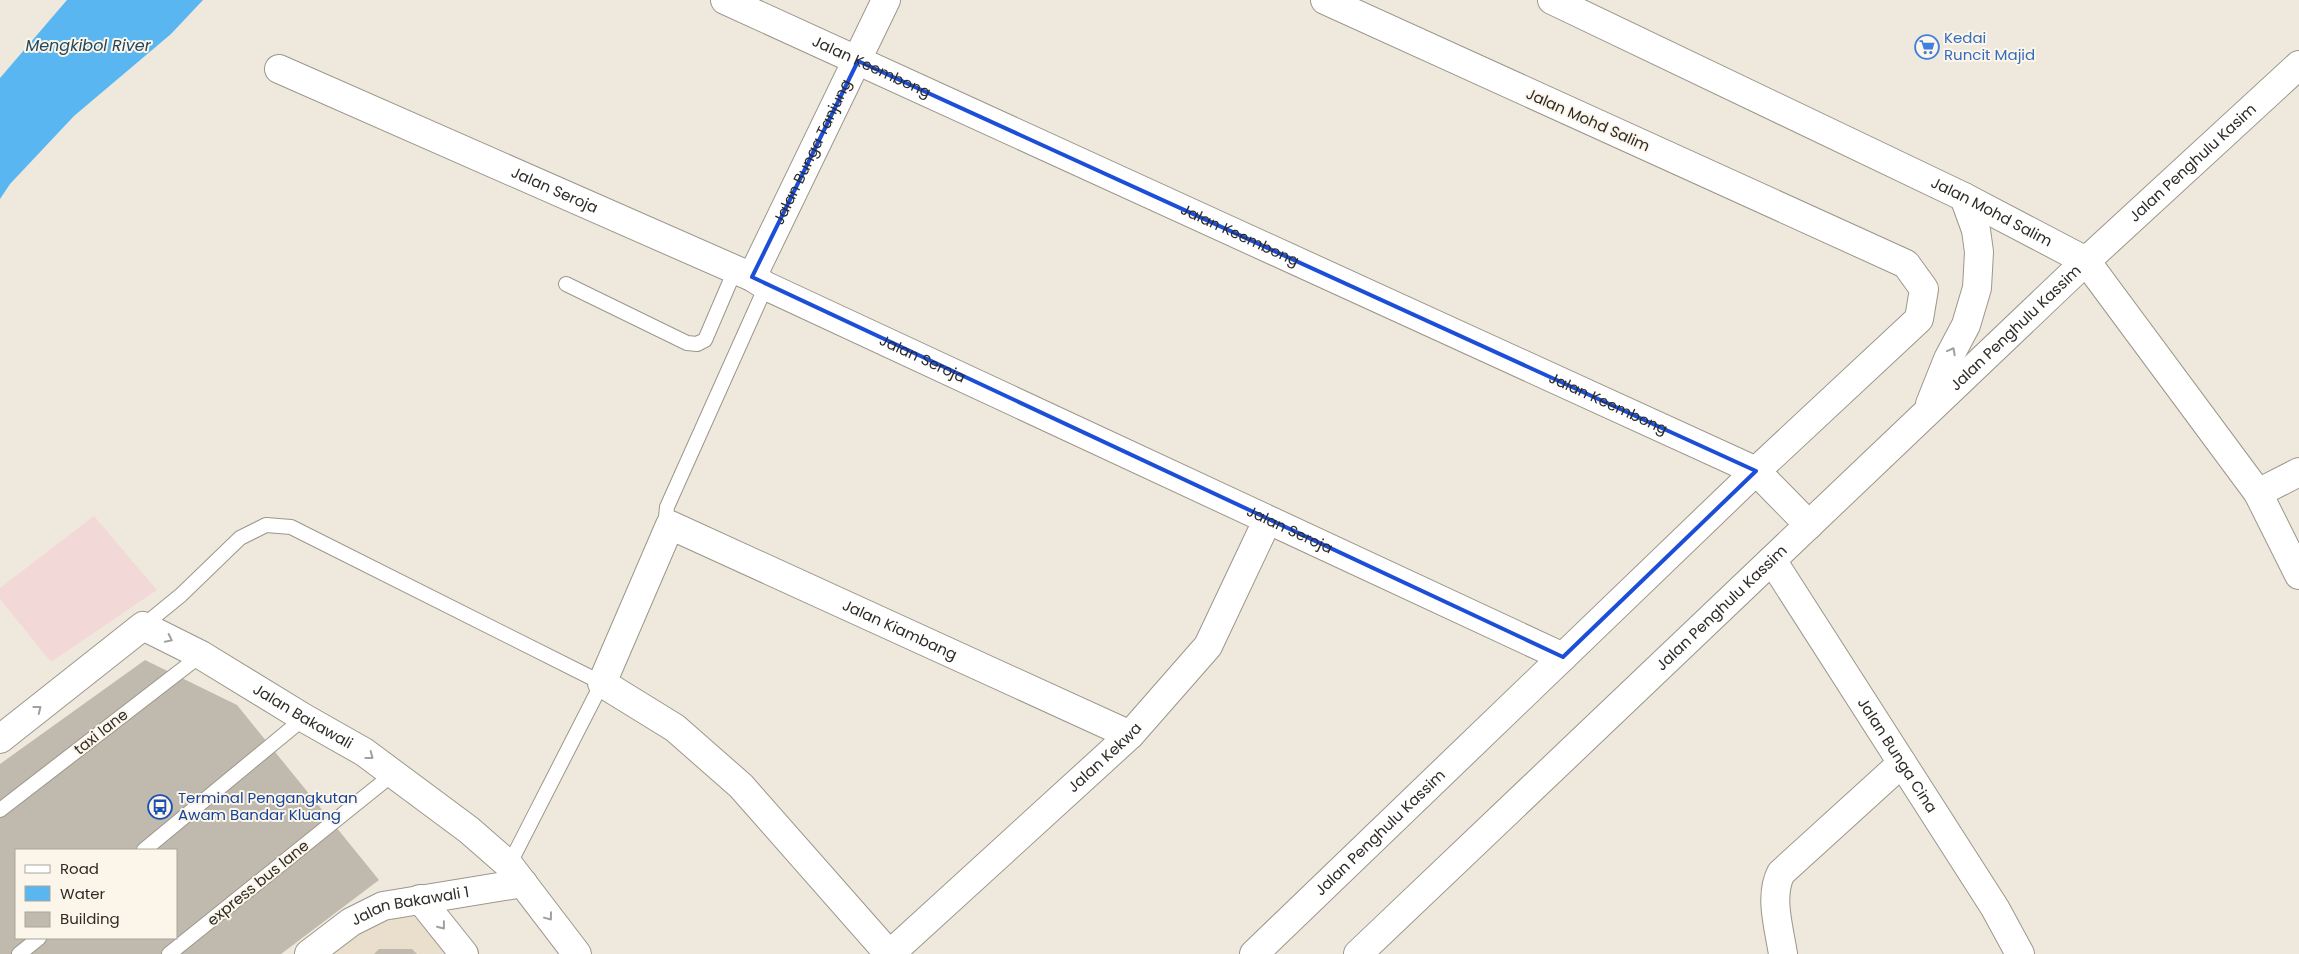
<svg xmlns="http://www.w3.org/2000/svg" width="2299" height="954" font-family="Poppins,sans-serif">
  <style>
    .built { fill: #e9dfcc }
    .industrial { fill: #f3d8d8 }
    .water { fill: #5ab6f1 }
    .building { fill: #c0baae; fill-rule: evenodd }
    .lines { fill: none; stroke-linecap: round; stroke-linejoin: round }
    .service-casing { stroke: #9c968b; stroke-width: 16 }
    .minor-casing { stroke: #9c968b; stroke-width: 30 }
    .tertiary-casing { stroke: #9c968b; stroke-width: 30 }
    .service { stroke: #fff; stroke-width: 14 }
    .minor { stroke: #fff; stroke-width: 28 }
    .tertiary { stroke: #fff; stroke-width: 28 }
    .oneway { stroke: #a0a09d }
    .marked { fill: none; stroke: #1d4ed8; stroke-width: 4; stroke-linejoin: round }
    .labels { text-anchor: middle; stroke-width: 4; stroke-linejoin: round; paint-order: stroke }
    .shop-label { font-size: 15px; fill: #366cbe; stroke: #fcf6ea; text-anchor: start }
    .street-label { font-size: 15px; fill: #2d2b26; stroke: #fcf6ea }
    .transit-label { font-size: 15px; fill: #164399; stroke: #fcf6ea; text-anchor: start }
    .water-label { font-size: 16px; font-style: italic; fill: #224861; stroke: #fcf6ea }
  </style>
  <rect width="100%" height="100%" fill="#efe9dd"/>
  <path class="built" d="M445,909L480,954H329L356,933L390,915Z"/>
  <path class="industrial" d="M94,516L157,590L51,662L0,599V588Z"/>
  <path class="water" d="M67,0H203L171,34L74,116L10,184L0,199V78Z"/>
  <g class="building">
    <path d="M145,660L237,705L379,880L281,954H0V764ZM16,850H176V938H16Z"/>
    <path d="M379,949H412L417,954H374Z"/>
  </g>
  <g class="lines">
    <g class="service-casing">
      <g id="service">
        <path d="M566,284L687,343L697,344L705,340L735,270"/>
        <path d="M670,525L666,517L667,507L766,286"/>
        <path d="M143,626L181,595L240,538L266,525L291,527L602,683L509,865"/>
        <path d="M0,810L201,655"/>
        <path d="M144,850L304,718"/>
        <path d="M19,954L39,938"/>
        <path d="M169,954L393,774"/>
      </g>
    </g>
    <g class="minor-casing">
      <g id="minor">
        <path id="s1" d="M725,0L1756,471L1809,525"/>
        <path id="s2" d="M279,69L752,277L766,286L1563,657"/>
        <path id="s3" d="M2086,261L2299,65"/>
        <path id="s4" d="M752,277L886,0"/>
        <path d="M2258,493L2299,472"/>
        <path id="s5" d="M1772,560L1995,908L2020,954"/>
        <path id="s6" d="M0,739L143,626L201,655L304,718L364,752L469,830L509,865L577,954"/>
        <path d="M420,899L464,954"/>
        <path id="s7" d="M309,954L351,922L383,906L523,883"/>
        <path id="s8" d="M889,954L741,786L675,728L602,683L670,525L1130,735"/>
        <path id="s9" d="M890,954L1130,735L1208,646L1267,521"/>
        <path id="s10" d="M1254,954L1756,471L1919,319L1924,289L1906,264L1325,0"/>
        <path d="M1783,954C1779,928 1769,896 1781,873L1902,763"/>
      </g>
    </g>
    <g class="tertiary-casing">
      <g id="tertiary">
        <path id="s11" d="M1552,0L1964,197L2086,261L2258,493L2299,575"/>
        <path d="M1930,404L1948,359L1966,325L1977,288L1979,252L1976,230L1964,197"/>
        <path id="s12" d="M1358,954L2086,261"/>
      </g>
    </g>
    <use href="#service" class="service"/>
    <use href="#minor" class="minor"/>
    <use href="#tertiary" class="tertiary"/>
  </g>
  <defs><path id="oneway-chevron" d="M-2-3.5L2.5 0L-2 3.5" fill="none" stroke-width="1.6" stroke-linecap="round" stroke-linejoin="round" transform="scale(1.25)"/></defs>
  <g class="oneway">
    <use href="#oneway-chevron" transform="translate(1952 351) rotate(-62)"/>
    <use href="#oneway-chevron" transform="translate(169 639) rotate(26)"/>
    <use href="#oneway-chevron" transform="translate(38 709) rotate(-38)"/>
    <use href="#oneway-chevron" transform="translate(370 756) rotate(37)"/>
    <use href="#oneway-chevron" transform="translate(549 917) rotate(53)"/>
    <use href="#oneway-chevron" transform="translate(442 926) rotate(52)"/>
  </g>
  <path class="marked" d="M858,61L1756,471L1563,657L752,277Z"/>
  <defs>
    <g id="supermarket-ring" transform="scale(1.25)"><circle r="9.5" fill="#fcf6ea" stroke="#3f7fe0" stroke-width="1.5"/><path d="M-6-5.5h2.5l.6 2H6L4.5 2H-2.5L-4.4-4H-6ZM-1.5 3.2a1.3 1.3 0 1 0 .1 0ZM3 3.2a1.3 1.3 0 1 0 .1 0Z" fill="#3f7fe0"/></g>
    <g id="bus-ring" transform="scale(1.25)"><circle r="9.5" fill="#fcf6ea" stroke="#1a4fb4" stroke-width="1.5"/><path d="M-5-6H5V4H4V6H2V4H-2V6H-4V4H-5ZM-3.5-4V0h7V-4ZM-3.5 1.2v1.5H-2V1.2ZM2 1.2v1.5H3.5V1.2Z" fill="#1a4fb4"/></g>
  </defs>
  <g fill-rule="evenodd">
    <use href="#supermarket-ring" x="1927" y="47"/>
    <use href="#bus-ring" x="160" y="807"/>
  </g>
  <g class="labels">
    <g class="shop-label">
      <text x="1944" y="43">Kedai<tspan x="1944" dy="17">Runcit Majid</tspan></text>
    </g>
    <g class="street-label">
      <text dy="5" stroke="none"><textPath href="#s1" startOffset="161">Jalan Keembong</textPath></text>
      <text transform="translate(1588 120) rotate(24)" y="5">Jalan Mohd Salim</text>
      <text dy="5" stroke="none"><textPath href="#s4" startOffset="139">Jalan Bunga Tanjung</textPath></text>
      <text dy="5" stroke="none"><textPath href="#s3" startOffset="145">Jalan Penghulu Kasim</textPath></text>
      <text dy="5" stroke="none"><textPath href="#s2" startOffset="301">Jalan Seroja</textPath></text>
      <text dy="5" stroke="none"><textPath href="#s11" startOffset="488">Jalan Mohd Salim</textPath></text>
      <text dy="5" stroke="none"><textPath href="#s1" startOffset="566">Jalan Keembong</textPath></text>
      <text dy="5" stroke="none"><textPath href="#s12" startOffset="908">Jalan Penghulu Kassim</textPath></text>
      <text dy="5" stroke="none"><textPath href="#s2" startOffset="706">Jalan Seroja</textPath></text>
      <text dy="5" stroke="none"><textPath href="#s1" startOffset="971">Jalan Keembong</textPath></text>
      <text dy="5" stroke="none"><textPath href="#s2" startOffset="1111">Jalan Seroja</textPath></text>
      <text dy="5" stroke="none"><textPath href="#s12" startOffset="502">Jalan Penghulu Kassim</textPath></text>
      <text dy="5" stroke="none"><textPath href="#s8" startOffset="822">Jalan Kiambang</textPath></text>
      <text dy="5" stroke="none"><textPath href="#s6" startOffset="366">Jalan Bakawali</textPath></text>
      <text transform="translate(101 732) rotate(-38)" y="5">taxi lane</text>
      <text dy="5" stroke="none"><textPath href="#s5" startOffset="232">Jalan Bunga Cina</textPath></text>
      <text dy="5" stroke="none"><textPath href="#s9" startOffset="291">Jalan Kekwa</textPath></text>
      <text dy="5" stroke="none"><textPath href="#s10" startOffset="175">Jalan Penghulu Kassim</textPath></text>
      <text transform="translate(258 883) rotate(-39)" y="5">express bus lane</text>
      <text dy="5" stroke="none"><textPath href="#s7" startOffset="115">Jalan Bakawali 1</textPath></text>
    </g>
    <g class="transit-label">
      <text x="178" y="803">Terminal Pengangkutan<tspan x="178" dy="17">Awam Bandar Kluang</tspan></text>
    </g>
    <g class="water-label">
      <text x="88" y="51">Mengkibol River</text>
    </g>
  </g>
  <rect x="15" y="849" width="162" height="90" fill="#fcf6ea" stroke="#a9a59c"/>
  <rect x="25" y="865" width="25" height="8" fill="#ffffff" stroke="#a9a59c"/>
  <text x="60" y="874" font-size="15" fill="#2d2b26">Road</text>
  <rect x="25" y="886" width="25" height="15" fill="#5ab6f1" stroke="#a9a59c"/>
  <text x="60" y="899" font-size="15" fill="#2d2b26">Water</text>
  <rect x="25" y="912" width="25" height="15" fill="#c0baae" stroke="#a9a59c"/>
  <text x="60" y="924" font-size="15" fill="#2d2b26">Building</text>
</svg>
